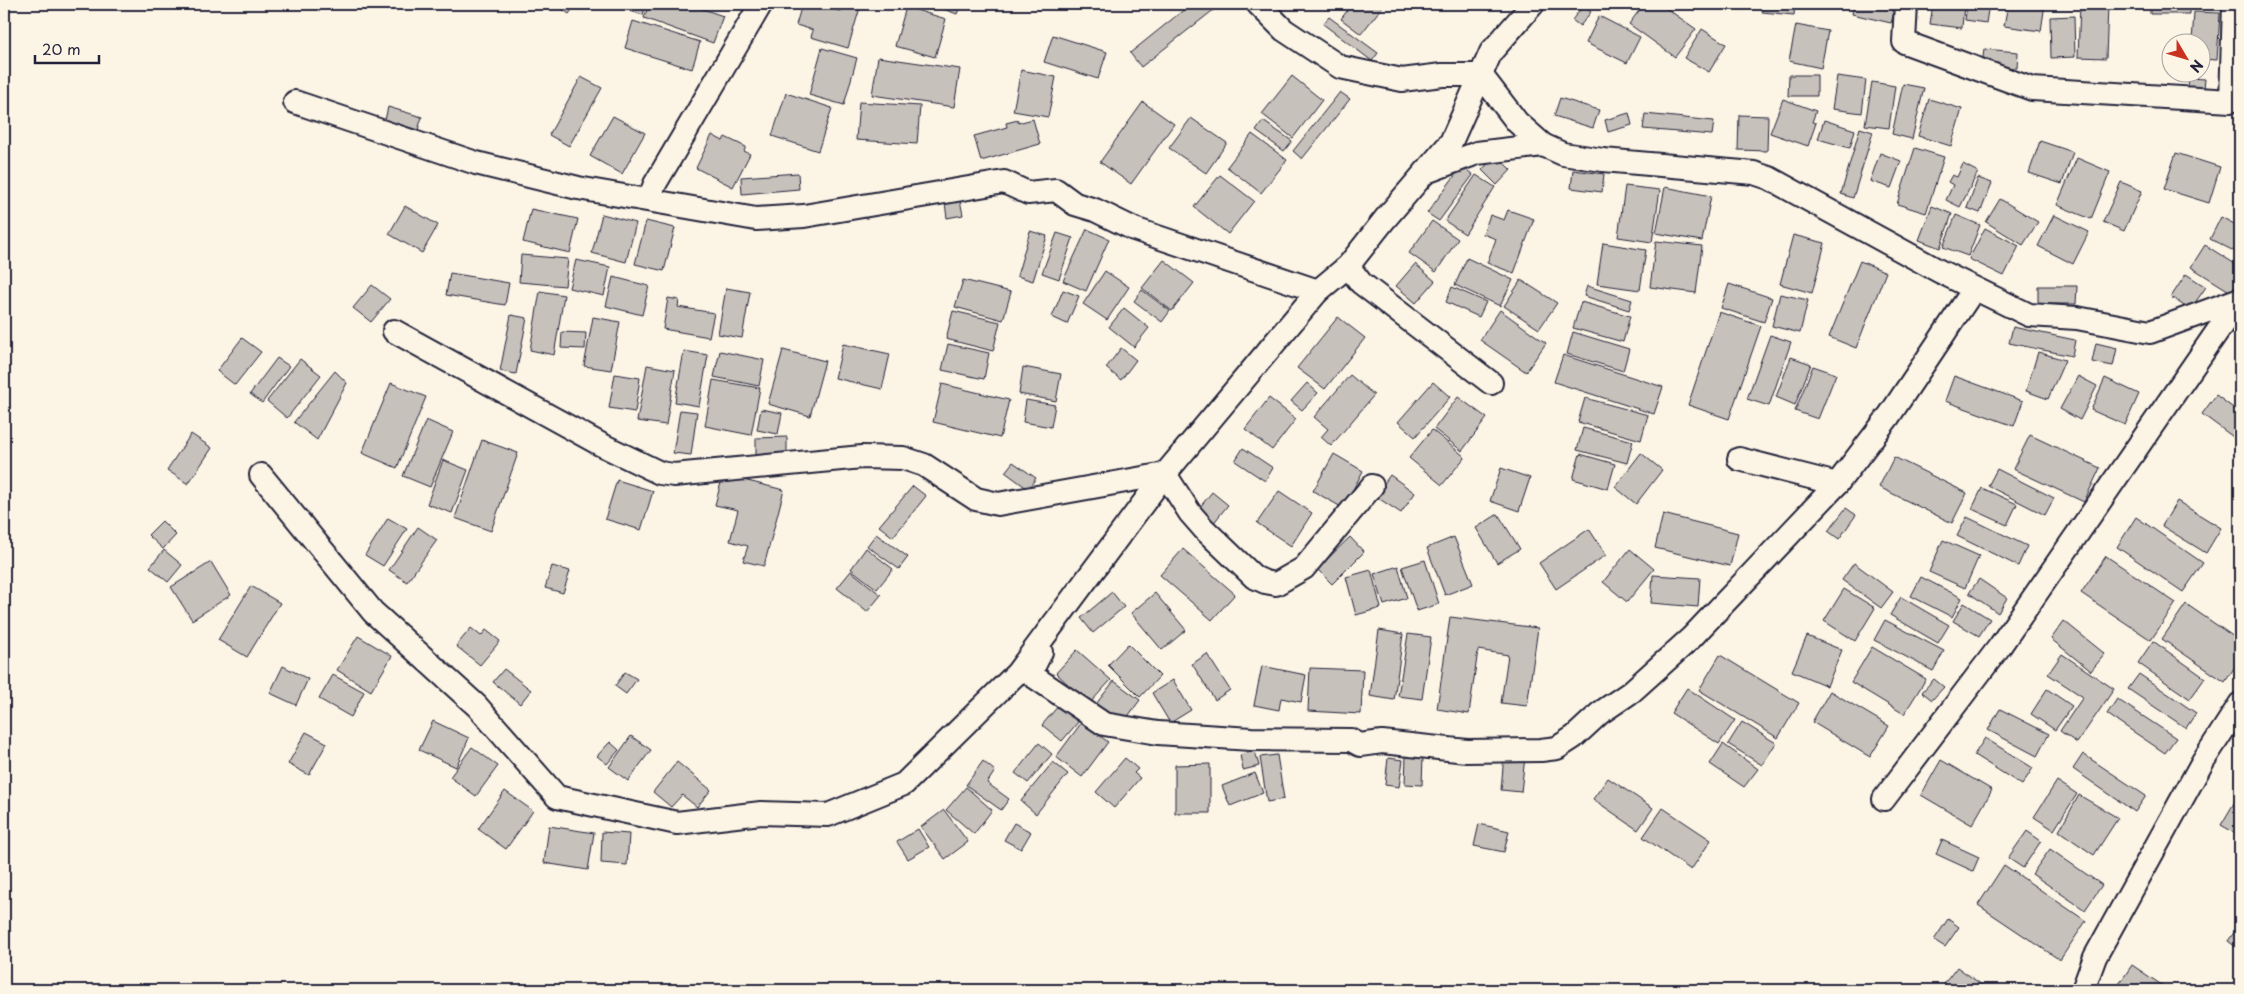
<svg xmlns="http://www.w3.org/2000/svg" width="2244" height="994" font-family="'Playpen Sans',sans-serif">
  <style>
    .building { fill: #c6c1bb; stroke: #22223b }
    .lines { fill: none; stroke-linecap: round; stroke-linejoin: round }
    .minor-casing { stroke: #22223b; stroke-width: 26 }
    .minor { stroke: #fcf5e5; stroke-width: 22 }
  </style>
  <rect width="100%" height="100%" fill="#fcf5e5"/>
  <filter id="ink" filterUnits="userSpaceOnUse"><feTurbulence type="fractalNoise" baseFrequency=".02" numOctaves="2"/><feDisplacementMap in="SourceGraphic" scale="10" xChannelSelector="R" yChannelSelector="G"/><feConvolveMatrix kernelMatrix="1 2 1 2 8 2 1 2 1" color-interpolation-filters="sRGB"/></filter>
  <g filter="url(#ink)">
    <g class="building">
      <path d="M555,4H576L569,14Z"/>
      <path d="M629,4H646L643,15L627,10Z"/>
      <path d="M649,4H689L723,16L713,43L644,18Z"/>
      <path d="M802,4H825L824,7L840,11L842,4H861L848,48L811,37L813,30L796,25Z"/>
      <path d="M930,4H961L957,14Z"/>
      <path d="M1191,4H1213L1216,8L1141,67L1130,53Z"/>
      <path d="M1352,4H1380L1383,6L1361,34L1341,19Z"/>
      <path d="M1644,4H1660L1696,29L1675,57L1629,24Z"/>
      <path d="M1763,4H1795L1794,15L1762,12Z"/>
      <path d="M1854,4H1886L1896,6L1891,23L1852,14Z"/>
      <path d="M1933,4H1964L1962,28L1930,24Z"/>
      <path d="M1967,4H1989L1986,23L1965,20Z"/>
      <path d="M2008,4H2045L2041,31L2004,26Z"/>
      <path d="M2080,4L2108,5L2106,58L2078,57Z"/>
      <path d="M2150,4H2198V8H2189V14H2150Z"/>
      <path d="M1583,6L1591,12L1580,26L1572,20Z"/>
      <path d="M906,7L946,19L935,57L895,46Z"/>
      <path d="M2194,12L2220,13L2217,60L2202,59V42H2192Z"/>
      <path d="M1599,16L1640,37L1627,63L1586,43Z"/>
      <path d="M2074,16L2075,57L2051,58L2050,17Z"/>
      <path d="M1329,17L1378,53L1372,61L1323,24Z"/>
      <path d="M633,21L700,42L692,69L625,48Z"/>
      <path d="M1796,25L1828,31L1821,68L1789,61Z"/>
      <path d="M1702,29L1726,44L1709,72L1684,58Z"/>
      <path d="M1053,35L1107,52L1098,79L1044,62Z"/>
      <path d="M822,48L857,58L844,105L809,95Z"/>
      <path d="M1984,49L2018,52L2017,68L1982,65Z"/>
      <path d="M878,57L960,69L954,107L872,95Z"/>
      <path d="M1021,70L1056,77L1048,117L1013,111Z"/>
      <path d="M1789,75H1817V96H1788Z"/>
      <path d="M1292,76L1322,100L1293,138L1262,114Z"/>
      <path d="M1837,76L1866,80L1862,113L1832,109Z"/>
      <path d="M581,77L602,88L569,146L549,135Z"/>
      <path d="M2189,78L2205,79L2204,88L2188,87Z"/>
      <path d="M1872,82L1895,86L1889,128L1865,125Z"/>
      <path d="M1903,84L1924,88L1912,139L1892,134Z"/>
      <path d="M1340,92L1350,99L1302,159L1293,151Z"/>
      <path d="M786,93L832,108L818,151L772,136Z"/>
      <path d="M1560,98L1599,110L1593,128L1554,116Z"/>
      <path d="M1783,99L1816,111L1812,122L1816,123L1808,146L1770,133Z"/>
      <path d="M1929,99L1962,109L1951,146L1918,136Z"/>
      <path d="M859,102L920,106L917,144L856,140Z"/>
      <path d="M1143,102L1174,124L1131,184L1100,162Z"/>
      <path d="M388,107L422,117L418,130L385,120Z"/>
      <path d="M1629,113L1632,125L1608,132L1605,120Z"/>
      <path d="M1645,114L1714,121L1712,135L1643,129Z"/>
      <path d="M1739,115L1768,116L1767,151L1738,150Z"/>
      <path d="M613,116L645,133L622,174L590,156Z"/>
      <path d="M1191,118L1227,143L1206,173L1169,148Z"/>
      <path d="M1033,119L1040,144L981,161L974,136L1007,127L1006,123L1018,120V123Z"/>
      <path d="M1824,120L1855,130L1850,148L1818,139Z"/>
      <path d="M1263,121L1292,141L1284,151L1256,131Z"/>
      <path d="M1860,128L1873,132L1853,198L1841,194Z"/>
      <path d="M1252,134L1287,160L1261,193L1227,167Z"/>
      <path d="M712,135L723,141L725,137L746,147L744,151L750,154L733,187L696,168Z"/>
      <path d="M2040,141L2073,152L2062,184L2029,173Z"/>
      <path d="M1915,148L1944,157L1926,213L1897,204Z"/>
      <path d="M1880,153L1901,161L1891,188L1870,181Z"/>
      <path d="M2176,153L2220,167L2209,203L2164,189Z"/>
      <path d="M1496,155L1511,170L1497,185L1482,170Z"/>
      <path d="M2077,158L2110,172L2091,219L2057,205Z"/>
      <path d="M1963,164L1978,172L1960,207L1946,200L1953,185L1948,182L1952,175L1957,177Z"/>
      <path d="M1462,166L1473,175L1439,221L1427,213Z"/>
      <path d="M1573,170L1604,174L1602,192L1571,188Z"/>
      <path d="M798,173L799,189L742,194L741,177Z"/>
      <path d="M1220,175L1254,201L1228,234L1194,207Z"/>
      <path d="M1476,175L1495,187L1465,234L1445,221Z"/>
      <path d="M1978,178L1992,183L1980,213L1967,208Z"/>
      <path d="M2121,182L2142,191L2124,231L2103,222Z"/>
      <path d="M1625,186L1660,190L1652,242L1618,237Z"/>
      <path d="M1665,187L1711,196L1702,241L1656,233Z"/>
      <path d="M2000,199L2038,222L2023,245L1986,222Z"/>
      <path d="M960,200L963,215L947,218L945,203Z"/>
      <path d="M405,206L438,225L422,253L389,234Z"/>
      <path d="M1932,206L1952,214L1940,248L1919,240Z"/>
      <path d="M531,209L578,219L570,253L523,242Z"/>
      <path d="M1508,210L1534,219L1514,273L1487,263L1496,239L1483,234L1490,215L1504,220Z"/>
      <path d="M602,214L636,223L626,262L592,253Z"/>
      <path d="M1956,215L1980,225L1968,256L1943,247Z"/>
      <path d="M2054,215L2089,232L2073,264L2038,246Z"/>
      <path d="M2221,217L2240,227V254L2210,239Z"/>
      <path d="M646,221L675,228L664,271L635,264Z"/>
      <path d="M1432,221L1458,239L1436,272L1409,253Z"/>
      <path d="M1985,228L2019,246L2004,276L1969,259Z"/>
      <path d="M1087,229L1109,239L1086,291L1063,281Z"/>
      <path d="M1030,231L1047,236L1033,281L1017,276Z"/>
      <path d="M1057,233L1073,238L1059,279L1042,273Z"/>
      <path d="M1793,235L1825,243L1812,293L1780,284Z"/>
      <path d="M1656,241L1702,246L1696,293L1650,287Z"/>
      <path d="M1603,243L1646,250L1640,290L1597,284Z"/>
      <path d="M2205,245L2240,267V285L2234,294L2191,267Z"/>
      <path d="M521,255L568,259L565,286L519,282Z"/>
      <path d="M1467,258L1513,280L1500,306L1455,285Z"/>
      <path d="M576,260L610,267L604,296L569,288Z"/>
      <path d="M1164,260L1194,283L1172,311L1142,288Z"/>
      <path d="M1860,261L1886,272L1856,348L1829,337Z"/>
      <path d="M1415,264L1435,281L1416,303L1396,286Z"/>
      <path d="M1105,271L1129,287L1107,320L1083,304Z"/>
      <path d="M450,273L509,283L505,305L446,295Z"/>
      <path d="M2186,274L2206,287L2190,310L2171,297Z"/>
      <path d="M613,277L649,286L642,315L606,306Z"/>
      <path d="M963,280L1011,292L1003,320L955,307Z"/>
      <path d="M1521,280L1557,303L1539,329L1504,306Z"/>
      <path d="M1729,284L1772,298L1764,322L1721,308Z"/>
      <path d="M372,285L390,299L371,322L353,308Z"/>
      <path d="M1587,286L1632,300L1629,310L1584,296Z"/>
      <path d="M2038,286H2077L2076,304H2038Z"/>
      <path d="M1452,287L1486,302L1479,317L1446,302Z"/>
      <path d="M726,288L750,292L742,338L718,334Z"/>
      <path d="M1063,290L1079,296L1067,324L1052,317Z"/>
      <path d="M1142,290L1170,311L1162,322L1134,301Z"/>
      <path d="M540,291L564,295L554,355L530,350Z"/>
      <path d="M1780,294L1808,300L1800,333L1772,326Z"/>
      <path d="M668,298L679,300L678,307L714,313L709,337L663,329Z"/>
      <path d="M1581,302L1630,316L1623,342L1573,328Z"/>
      <path d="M1124,308L1149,328L1134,347L1109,327Z"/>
      <path d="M1500,310L1546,343L1526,372L1480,340Z"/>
      <path d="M953,311L1000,322L993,351L946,339Z"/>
      <path d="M1719,312L1761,326L1729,419L1688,405Z"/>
      <path d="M511,315L527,318L516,374L500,371Z"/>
      <path d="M593,317L620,322L611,370L584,366Z"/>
      <path d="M1338,317L1365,338L1325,389L1297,368Z"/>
      <path d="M2013,327L2075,340L2072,356L2009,343Z"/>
      <path d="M562,332L586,333L585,349L561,348Z"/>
      <path d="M1573,332L1629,349L1623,371L1567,354Z"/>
      <path d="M1770,335L1791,342L1769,406L1747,399Z"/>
      <path d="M242,338L261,352L235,385L217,371Z"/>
      <path d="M2096,343L2117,348L2113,366L2092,362Z"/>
      <path d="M843,344L890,354L882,389L835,378Z"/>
      <path d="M948,344L989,353L984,379L942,370Z"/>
      <path d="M1121,348L1136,360L1121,380L1106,368Z"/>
      <path d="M783,350L825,361L810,416L768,404Z"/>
      <path d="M684,351L708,355L699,406L675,402Z"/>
      <path d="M720,351L764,360L759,386L714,377Z"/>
      <path d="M2038,352L2065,360L2048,399L2026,391Z"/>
      <path d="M1563,355L1663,387L1654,414L1554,382Z"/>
      <path d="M1791,357L1811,364L1795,405L1776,397Z"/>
      <path d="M277,358L289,366L262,403L250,394Z"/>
      <path d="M300,359L321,375L287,418L267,401Z"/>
      <path d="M647,365L675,370L666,425L637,421Z"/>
      <path d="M1813,366L1836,374L1818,419L1795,411Z"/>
      <path d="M1023,367L1061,374L1056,401L1019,394Z"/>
      <path d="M335,371L347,383L317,440L294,422Z"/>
      <path d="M615,374L640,378L635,412L609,408Z"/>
      <path d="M1350,375L1374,395L1331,446L1321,437L1328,429L1314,417Z"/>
      <path d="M1954,376L2023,401L2014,426L1945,401Z"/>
      <path d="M2078,376L2097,386L2080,420L2060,409Z"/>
      <path d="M2105,378L2139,394L2125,425L2091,410Z"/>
      <path d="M713,380L760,388L751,435L705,426Z"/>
      <path d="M1433,382L1450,397L1415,437L1398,422Z"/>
      <path d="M391,383L426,397L397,468L362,453Z"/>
      <path d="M1307,383L1318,393L1302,410L1291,401Z"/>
      <path d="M942,384L1009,400L1000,438L933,422Z"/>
      <path d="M2216,395L2240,413V442L2202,414Z"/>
      <path d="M1458,397L1487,418L1462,451L1434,429Z"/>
      <path d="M1269,398L1296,419L1272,450L1245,429Z"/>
      <path d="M1585,398L1648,415L1641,440L1578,422Z"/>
      <path d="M1026,400L1055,405L1051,427L1023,422Z"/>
      <path d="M761,409L782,413L778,434L757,430Z"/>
      <path d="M680,410L697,412L691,455L673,453Z"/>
      <path d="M426,420L453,432L430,487L403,476Z"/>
      <path d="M1583,428L1633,441L1627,463L1577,450Z"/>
      <path d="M1432,430L1465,457L1442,485L1409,458Z"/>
      <path d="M191,434L212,448L188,484L167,470Z"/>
      <path d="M2030,435L2100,468L2084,502L2013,469Z"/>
      <path d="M787,437V454L756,455V438Z"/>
      <path d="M482,440L518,453L491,531L455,518Z"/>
      <path d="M1243,448L1273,468L1265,481L1235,461Z"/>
      <path d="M1641,453L1662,470L1636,504L1615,487Z"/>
      <path d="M1334,454L1363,471L1343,508L1313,491Z"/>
      <path d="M1580,454L1615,464L1608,489L1573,479Z"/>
      <path d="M1894,457L1967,493L1952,523L1879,487Z"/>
      <path d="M443,460L468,470L452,513L427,504Z"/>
      <path d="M1013,462L1036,478L1028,489L1005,472Z"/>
      <path d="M1501,468L1530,478L1519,511L1490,501Z"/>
      <path d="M1997,469L2054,498L2045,515L1988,486Z"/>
      <path d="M723,475L784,490L764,566L743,561L748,546L730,541L738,510L715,505Z"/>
      <path d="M1390,475L1415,493L1401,513L1375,496Z"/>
      <path d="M617,480L653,491L641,530L605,519Z"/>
      <path d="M913,486L926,496L893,537L879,526Z"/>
      <path d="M1982,488L2017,504L2007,525L1972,509Z"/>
      <path d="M1279,491L1312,513L1291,546L1257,523Z"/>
      <path d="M1212,492L1228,505L1212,525L1196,512Z"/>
      <path d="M2177,501L2221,528L2206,553L2162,526Z"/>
      <path d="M1846,508L1856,515L1839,539L1828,531Z"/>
      <path d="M1498,514L1520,549L1497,563L1476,528Z"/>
      <path d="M1663,514L1738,533L1730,566L1655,548Z"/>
      <path d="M1967,517L2027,546L2018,566L1957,536Z"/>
      <path d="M2136,517L2203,563L2183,592L2117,547Z"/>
      <path d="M388,518L407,529L383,566L365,555Z"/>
      <path d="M162,521L176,535L163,549L148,535Z"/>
      <path d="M418,527L437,540L407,582L389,570Z"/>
      <path d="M1589,529L1606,555L1556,589L1539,563Z"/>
      <path d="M876,534L908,557L899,569L867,546Z"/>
      <path d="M1350,537L1364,552L1332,584L1317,569Z"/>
      <path d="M1454,537L1473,584L1445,595L1427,548Z"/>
      <path d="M1943,540L1979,556L1965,588L1929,572Z"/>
      <path d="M866,548L893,569L877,589L851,569Z"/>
      <path d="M1183,549L1235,594L1212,620L1160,575Z"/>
      <path d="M1630,549L1654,569L1627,602L1603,582Z"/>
      <path d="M164,550L182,565L168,582L150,567Z"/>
      <path d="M2106,556L2176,603L2151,640L2081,593Z"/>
      <path d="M1425,560L1439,604L1417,611L1402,567Z"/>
      <path d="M211,562L231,595L192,620L171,587Z"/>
      <path d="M1854,563L1893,592L1881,608L1842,580Z"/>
      <path d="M552,566L570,571L563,593L545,588Z"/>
      <path d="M1398,566L1407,598L1384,605L1374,574Z"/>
      <path d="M1371,570L1381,608L1356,615L1346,577Z"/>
      <path d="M851,571L881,595L867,612L837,588Z"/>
      <path d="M1653,575L1700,578L1698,607L1651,603Z"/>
      <path d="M1921,577L1962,598L1952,617L1911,596Z"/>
      <path d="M1979,579L2007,598L1998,613L1969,593Z"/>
      <path d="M251,586L280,603L247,657L218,640Z"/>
      <path d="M1844,589L1875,608L1855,641L1824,621Z"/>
      <path d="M1112,592L1124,607L1093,633L1081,618Z"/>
      <path d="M1155,593L1186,630L1162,650L1131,613Z"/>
      <path d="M1901,597L1949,625L1938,643L1890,615Z"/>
      <path d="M1964,603L1990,619L1979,636L1953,621Z"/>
      <path d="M2186,604L2240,641V659L2225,682L2162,639Z"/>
      <path d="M1450,617L1538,628L1527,706L1501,703L1508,655L1478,650L1469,714L1437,709Z"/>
      <path d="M1885,620L1944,651L1933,671L1874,640Z"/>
      <path d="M2064,621L2105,654L2091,671L2051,639Z"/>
      <path d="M471,628L481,636L486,630L500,641L480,665L456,646Z"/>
      <path d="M1379,630L1403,634L1394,700L1370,696Z"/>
      <path d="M1408,634L1431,637L1422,699L1398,696Z"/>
      <path d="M358,636L392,656L371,691L337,670Z"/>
      <path d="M1807,636L1842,650L1827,686L1792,671Z"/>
      <path d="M2153,641L2205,678L2190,699L2138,663Z"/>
      <path d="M1128,644L1160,676L1140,697L1108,665Z"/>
      <path d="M1872,647L1926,679L1904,714L1851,682Z"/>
      <path d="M1077,650L1111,680L1089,704L1056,673Z"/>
      <path d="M1207,654L1230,690L1215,700L1192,664Z"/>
      <path d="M2062,654L2114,689L2077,743L2060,731L2083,697L2048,674Z"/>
      <path d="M1720,655L1799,703L1778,738L1699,690Z"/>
      <path d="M283,666L308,679L296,705L270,693Z"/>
      <path d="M1262,666L1306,675L1301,702L1281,698L1279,710L1254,705Z"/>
      <path d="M1310,668L1363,670L1361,714L1308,711Z"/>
      <path d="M504,669L531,690L520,704L493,682Z"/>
      <path d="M625,672L637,679L626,694L615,686Z"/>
      <path d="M2139,674L2196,713L2186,728L2128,689Z"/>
      <path d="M333,675L364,692L351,717L319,699Z"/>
      <path d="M1934,679L1944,687L1932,700L1922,692Z"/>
      <path d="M1173,680L1191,710L1170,723L1152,693Z"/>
      <path d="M1114,681L1140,700L1123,723L1096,704Z"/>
      <path d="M1687,688L1735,720L1719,744L1671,713Z"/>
      <path d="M2047,689L2072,706L2055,730L2031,714Z"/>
      <path d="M1830,691L1889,726L1870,757L1812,722Z"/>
      <path d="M2117,699L2176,738L2165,753L2107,714Z"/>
      <path d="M1059,705L1079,721L1062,741L1042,725Z"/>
      <path d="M2000,709L2049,734L2037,756L1988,730Z"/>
      <path d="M433,721L469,738L456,767L419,750Z"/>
      <path d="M1082,722L1108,742L1082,777L1056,757Z"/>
      <path d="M1742,722L1776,743L1762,765L1728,744Z"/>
      <path d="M306,732L327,743L309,775L288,764Z"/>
      <path d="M631,736L651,750L628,781L609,767Z"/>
      <path d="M1985,738L2033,768L2022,785L1974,755Z"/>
      <path d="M610,742L619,750L607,764L597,756Z"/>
      <path d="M1039,743L1052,754L1028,783L1015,773Z"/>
      <path d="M1723,744L1758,769L1744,787L1710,764Z"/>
      <path d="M472,747L498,766L476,796L450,777Z"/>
      <path d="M1255,751L1259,766L1243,770L1240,755Z"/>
      <path d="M2083,754L2146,796L2135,812L2073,769Z"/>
      <path d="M1277,755L1284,799L1267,802L1260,757Z"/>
      <path d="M1406,755L1423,756L1422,785L1405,784Z"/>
      <path d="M1504,755L1525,757L1521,792L1501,790Z"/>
      <path d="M1125,758L1138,769L1134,773L1140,778L1114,808L1096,792Z"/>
      <path d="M1388,758L1403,760L1399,787L1385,785Z"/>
      <path d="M1941,760L1992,790L1972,825L1921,795Z"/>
      <path d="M983,761L995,771L987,783L1009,799L1001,810L966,785Z"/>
      <path d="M677,762L711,790L697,807L682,795L671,807L653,792Z"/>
      <path d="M1053,762L1068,774L1036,814L1021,801Z"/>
      <path d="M1210,764V813H1175V765Z"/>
      <path d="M1255,773L1263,793L1230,806L1222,786Z"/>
      <path d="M1608,778L1653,808L1638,830L1593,799Z"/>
      <path d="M2057,781L2077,794L2054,830L2034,817Z"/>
      <path d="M966,787L992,810L974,834L946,810Z"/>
      <path d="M505,791L533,811L506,849L478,829Z"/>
      <path d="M2240,793V836L2221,825Z"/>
      <path d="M2079,795L2118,818L2094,855L2059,831Z"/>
      <path d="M1663,808L1711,840L1691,870L1643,837Z"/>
      <path d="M944,810L968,842L945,859L921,827Z"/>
      <path d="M1014,823L1031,832L1021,849L1004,840Z"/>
      <path d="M1479,824L1509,831L1504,852L1474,846Z"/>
      <path d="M549,826L594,833L588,870L544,863Z"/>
      <path d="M918,829L929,847L908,859L897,842Z"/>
      <path d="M2027,831L2041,841L2023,868L2008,858Z"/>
      <path d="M602,832L629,834L627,865L601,863Z"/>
      <path d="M1942,840L1979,857L1973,871L1936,854Z"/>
      <path d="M2050,849L2102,885L2085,910L2032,874Z"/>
      <path d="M2004,865L2086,921L2060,960L1978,905Z"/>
      <path d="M1948,919L1959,927L1945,947L1934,940Z"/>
      <path d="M2240,924V950L2228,941Z"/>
      <path d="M2132,965L2169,990H2115Z"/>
      <path d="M1957,967L1989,990H1953L1944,984Z"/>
    </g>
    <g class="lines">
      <g class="minor-casing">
        <g id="minor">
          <path d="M1258,4L1284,30L1340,67L1402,80L1442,75H1481L1517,122L1543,145L1563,154L1603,160L1754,173L1769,178L1939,271L2029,315L2077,318L2150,332L2240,299"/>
          <path d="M1906,4L1904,42L2032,89L2231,101L2234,4"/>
          <path d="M295,102L476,163L578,188L756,219L804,216L1004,182L1028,193L1056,190L1075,204L1095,210L1134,229L1318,291"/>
          <path d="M1426,172L1477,153L1543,145"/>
          <path d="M649,199L655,184L761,4"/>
          <path d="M1348,266L1361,283L1491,383"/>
          <path d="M394,331L600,444L660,473L674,475L862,457L903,458L924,465L976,499L998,504L1165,474L1190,513L1204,529L1254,577L1265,582L1276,584L1304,568L1372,486"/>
          <path d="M1739,459L1837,484"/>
          <path d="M261,475L373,612L477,706L557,797L677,823L761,813L828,815L904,784L1017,673L1165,474L1318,291L1348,266L1385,219L1451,142L1491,52L1533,4"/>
          <path d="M1041,652L1030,674L1104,724L1158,733L1251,739L1351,740L1360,745L1382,742L1467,751L1541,750L1557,748L1574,737L1600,713L1631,692L1691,638L1837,484L1889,416L1974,289"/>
          <path d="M1884,799L2000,646L2239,300"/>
          <path d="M2083,990L2095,957L2203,761L2240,704"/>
        </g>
      </g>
      <use href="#minor" class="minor"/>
    </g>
  </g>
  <rect width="2244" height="994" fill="none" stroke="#fcf5e5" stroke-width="20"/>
  <rect x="10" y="10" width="2224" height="974" fill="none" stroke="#22223b" stroke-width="2" filter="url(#ink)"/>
  <g transform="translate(2186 58) rotate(128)"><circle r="24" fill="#fcf5e5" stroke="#a5a1a1"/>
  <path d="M0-4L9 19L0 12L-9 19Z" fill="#c8321e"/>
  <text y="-8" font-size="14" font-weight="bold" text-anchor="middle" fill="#22223b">N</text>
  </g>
  <path d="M35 55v8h64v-8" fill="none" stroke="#22223b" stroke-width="2.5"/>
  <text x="42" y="55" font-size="15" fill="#22223b" stroke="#fcf5e5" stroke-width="4" paint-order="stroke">20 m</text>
</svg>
